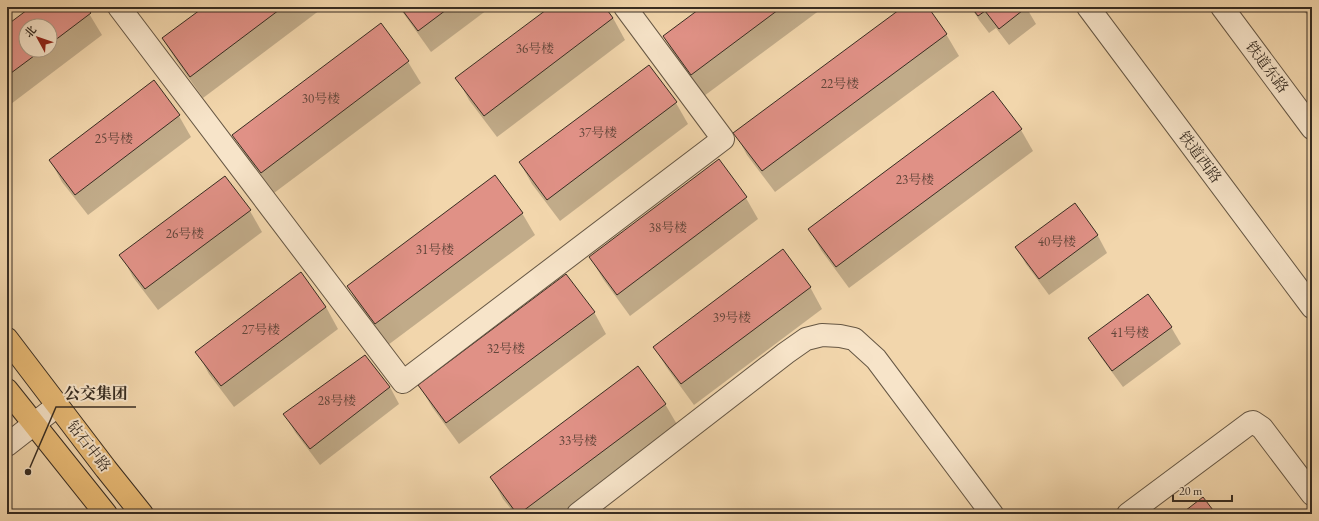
<svg xmlns="http://www.w3.org/2000/svg" width="1319" height="521" font-family="'EB Garamond','Noto Serif SC',serif">
  <style>
    .shadow { fill: #0003; fill-rule: evenodd }
    .building { fill: #e09186; stroke: #382d22 }
    .lines { fill: none; stroke-linecap: round; stroke-linejoin: round }
    .minor-casing { stroke: #665744; stroke-width: 24 }
    .major-casing { stroke: #382d22; stroke-width: 24 }
    .minor { stroke: #f7e4c9; stroke-width: 22 }
    .major { stroke: #e9bb76; stroke-width: 22 }
    .labels { text-anchor: middle; stroke-width: 4; stroke-linejoin: round; paint-order: stroke }
    .number-label { font-size: 13px; fill: #62463b }
    .street-label { font-size: 15px; fill: #382d22; stroke: #f7e4c9 }
    .leader { fill: none; stroke: #382d22; stroke-width: 1.5 }
    .callout-dot { fill: #382d22; stroke: #f7e4c9; stroke-width: 1.5 }
    .callout-label { font-size: 16px; text-anchor: middle; font-weight: bold; fill: #382d22; stroke: #f7e4c9; stroke-width: 4; stroke-linejoin: round; paint-order: stroke }
  </style>
  <rect width="100%" height="100%" fill="#f2d6ac"/>
  <filter id="stains"><feTurbulence type="fractalNoise" baseFrequency=".005" numOctaves="4"/><feColorMatrix values="0 0 0 0 .2 0 0 0 0 .09 0 0 0 0 .02 0 0 0 .5 -.17"/></filter>
  <radialGradient id="worn" r=".72"><stop offset=".6" stop-color="#630" stop-opacity="0"/><stop offset="1" stop-color="#630" stop-opacity=".3"/></radialGradient>
  <g class="shadow">
    <path d="M33,7H85L102,35L7,107V26ZM26,26H50V50H26Z"/>
    <path d="M205,7H324L203,98L176,60L163,39Z"/>
    <path d="M399,7H491L431,52Z"/>
    <path d="M552,7H604L613,18L625,40L497,137L469,100L457,78Z"/>
    <path d="M704,7H824L704,96L676,58L664,37Z"/>
    <path d="M905,7H926L946,34L959,56L775,192L747,155L735,133Z"/>
    <path d="M971,7H1026L1036,24L1009,45L996,28L989,33L979,20Z"/>
    <path d="M1299,7H1312V19Z"/>
    <path d="M381,25L408,62L421,83L274,193L246,156L234,135Z"/>
    <path d="M649,66L676,103L688,124L560,221L532,184L520,163Z"/>
    <path d="M993,92L1021,130L1033,151L849,288L821,250L809,229Z"/>
    <path d="M179,116L191,137L88,215L62,182L50,160Z"/>
    <path d="M746,198L758,219L630,316L603,279L590,257Z"/>
    <path d="M1074,204L1098,236L1107,253L1049,295L1026,264L1016,247Z"/>
    <path d="M250,211L262,232L158,310L133,277L121,255Z"/>
    <path d="M522,213L535,235L388,345L360,308L348,286Z"/>
    <path d="M300,274L326,307L338,329L234,407L209,374L197,352Z"/>
    <path d="M810,287L822,309L694,405L667,368L654,347Z"/>
    <path d="M594,312L606,334L459,444L432,407L419,385Z"/>
    <path d="M1171,327L1181,344L1123,387L1100,356L1090,339Z"/>
    <path d="M390,387L399,404L320,465L295,432L285,415Z"/>
    <path d="M665,404L678,426L560,514H515L503,499L491,477Z"/>
  </g>
  <g class="building">
    <path d="M31,7H86L91,13L50,44V26H26V50H42L7,76V25Z"/>
    <path d="M204,7H283L190,77L162,38Z"/>
    <path d="M400,7H450L418,31Z"/>
    <path d="M550,7H605L613,18L484,116L455,78Z"/>
    <path d="M702,7H782L691,75L663,36Z"/>
    <path d="M903,7H928L947,34L762,171L733,133Z"/>
    <path d="M971,7H1027L999,29L985,11L978,16Z"/>
    <path d="M381,23L409,61L261,173L232,135Z"/>
    <path d="M649,65L677,102L547,200L519,162Z"/>
    <path d="M154,80L180,115L75,195L49,160Z"/>
    <path d="M993,91L1022,129L836,267L808,229Z"/>
    <path d="M719,159L747,197L617,295L589,257Z"/>
    <path d="M495,175L523,213L375,324L347,286Z"/>
    <path d="M225,176L251,210L145,289L119,255Z"/>
    <path d="M1075,203L1098,235L1039,279L1015,247Z"/>
    <path d="M783,249L811,287L681,384L653,347Z"/>
    <path d="M301,272L326,307L221,386L195,352Z"/>
    <path d="M566,274L595,312L446,423L418,385Z"/>
    <path d="M1148,294L1172,327L1112,371L1088,338Z"/>
    <path d="M365,355L390,387L310,449L283,414Z"/>
    <path d="M638,366L666,404L519,514H517L490,477Z"/>
    <path d="M1203,497L1216,514H1181Z"/>
  </g>
  <g class="lines">
    <g class="minor-casing">
      <g id="minor">
        <path d="M119,7L403,382L723,139L625,7"/>
        <path d="M1088,7L1312,307"/>
        <path d="M1222,7L1312,128"/>
        <path d="M7,445L57,406"/>
        <path d="M578,514L786,353L806,339L822,335L840,336L854,339L876,359L992,514"/>
        <path d="M1128,514L1250,423L1253,422L1262,428L1312,494"/>
      </g>
    </g>
    <g class="major-casing">
      <g id="major">
        <path d="M7,339L106,469L142,514"/>
        <path d="M7,390L106,514"/>
      </g>
    </g>
    <use href="#minor" class="minor"/>
    <use href="#major" class="major"/>
  </g>
  <g class="labels">
    <g class="number-label">
      <text x="535" y="53">36号楼</text>
      <text x="840" y="88">22号楼</text>
      <text x="321" y="103">30号楼</text>
      <text x="598" y="137">37号楼</text>
      <text x="114" y="143">25号楼</text>
      <text x="915" y="184">23号楼</text>
      <text x="668" y="232">38号楼</text>
      <text x="185" y="238">26号楼</text>
      <text x="1057" y="246">40号楼</text>
      <text x="435" y="254">31号楼</text>
      <text x="732" y="322">39号楼</text>
      <text x="261" y="334">27号楼</text>
      <text x="1130" y="337">41号楼</text>
      <text x="506" y="353">32号楼</text>
      <text x="337" y="405">28号楼</text>
      <text x="578" y="445">33号楼</text>
    </g>
    <g class="street-label">
      <text transform="translate(1267 67) rotate(53)" y="5">铁道东路</text>
      <text transform="translate(1200 157) rotate(53)" y="5">铁道西路</text>
      <text transform="translate(89 446) rotate(52)" y="5">钻石中路</text>
    </g>
  </g>
  <path class="leader" d="M28 472L56 407H136"/>
  <circle class="callout-dot" cx="28" cy="472" r="4"/>
  <g class="callout-label">
    <text x="96" y="399">公交集团</text>
  </g>
  <rect width="1319" height="521" fill="none" stroke="#f2d6ac" stroke-width="24"/>
  <rect x="8" y="8" width="1303" height="505" fill="none" stroke="#382d22" stroke-width="2"/>
  <rect x="12" y="12" width="1295" height="497" fill="none" stroke="#382d22"/>
  <g transform="translate(38 38) rotate(310)"><circle r="19" fill="#f7e4c9" stroke="#ab9b86"/>
  <path d="M0-3L7 15L0 10L-7 15Z" fill="#8f2418"/>
  <text y="-6" font-size="11" font-weight="bold" text-anchor="middle" fill="#382d22">北</text>
  </g>
  <path d="M1173 495v6h59v-6" fill="none" stroke="#382d22" stroke-width="2"/>
  <text x="1179" y="495" font-size="12" fill="#382d22" stroke="#f7e4c9" stroke-width="3" paint-order="stroke">20 m</text>
  <rect width="100%" height="100%" filter="url(#stains)"/>
  <rect width="100%" height="100%" fill="url(#worn)"/>
</svg>
